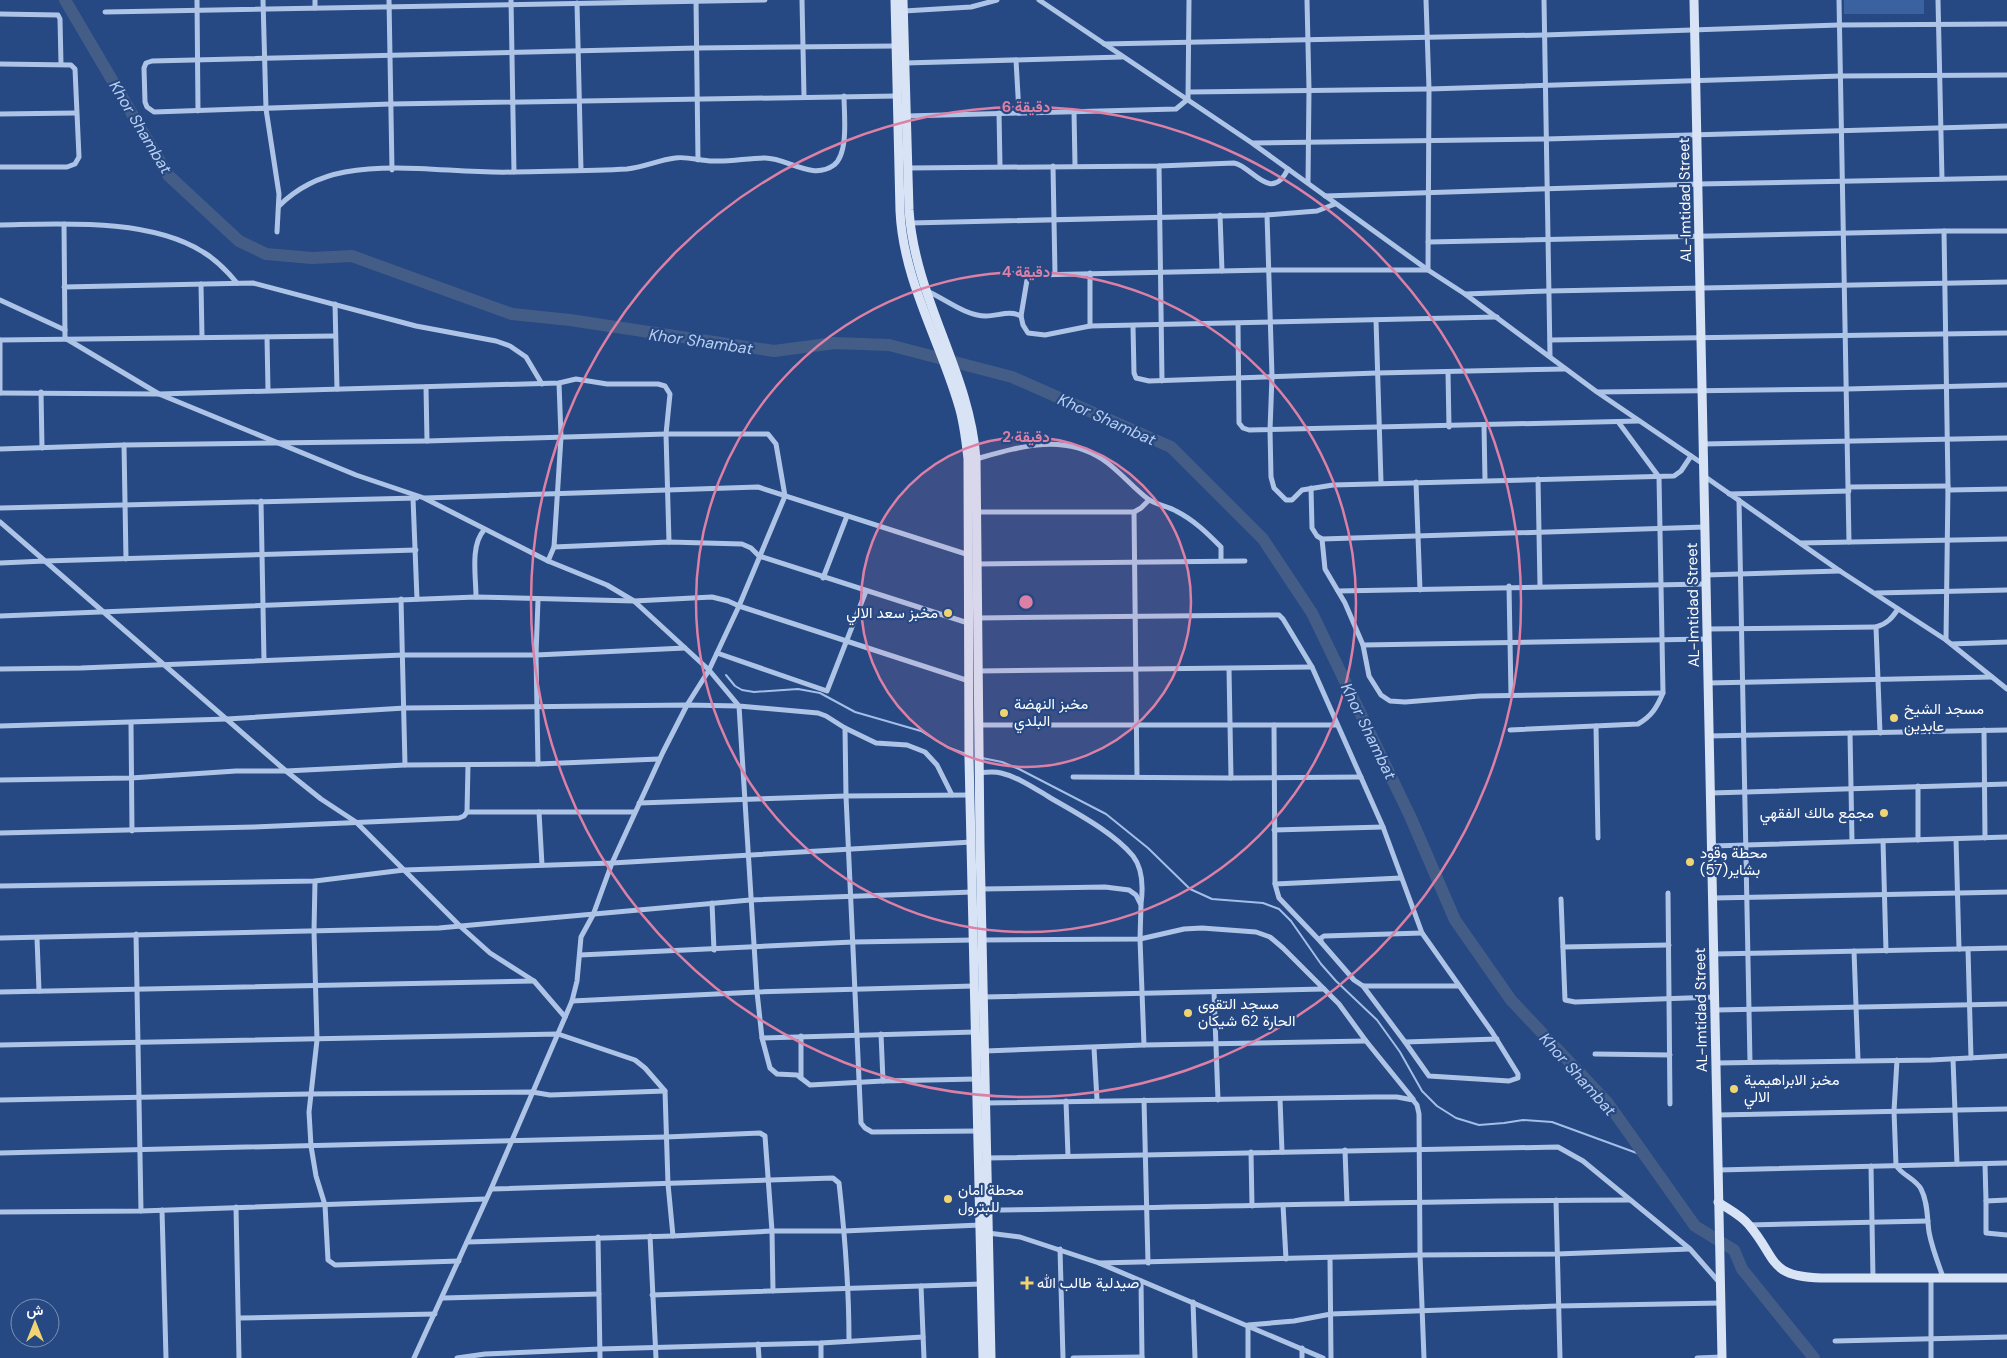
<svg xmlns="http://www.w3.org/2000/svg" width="2007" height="1358" font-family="'DM Sans',Vazirmatn,sans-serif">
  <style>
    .green { fill: #3a61a0 }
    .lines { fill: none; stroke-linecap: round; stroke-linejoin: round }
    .stream { stroke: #a3bee8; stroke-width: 2 }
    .river { stroke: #445d87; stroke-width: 12 }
    .street { stroke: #aec4e7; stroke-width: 5 }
    .secondary { stroke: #d8e3f6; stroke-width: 9 }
    .ring { fill: none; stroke: #dd80a5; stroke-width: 2.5 }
    .poi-dot { fill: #f0d473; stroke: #264883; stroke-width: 2 }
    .labels { text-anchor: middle; stroke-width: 4.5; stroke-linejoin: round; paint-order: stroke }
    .street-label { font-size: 15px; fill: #fff; stroke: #264883 }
    .poi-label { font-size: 15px; fill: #fff; stroke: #264883; text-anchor: start }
    .water-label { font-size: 16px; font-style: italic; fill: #bacfef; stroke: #264883 }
    .centre { fill: #dd80a5; stroke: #264883; stroke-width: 2.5 }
    .ring-label { font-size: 15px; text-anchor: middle; font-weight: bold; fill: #dd80a5; stroke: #264883; stroke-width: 4.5; stroke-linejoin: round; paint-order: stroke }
  </style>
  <rect width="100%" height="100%" fill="#264883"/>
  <rect class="green" x="1844" y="0" width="80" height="14"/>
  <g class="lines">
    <g class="stream">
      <path d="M726,675L735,686L742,690L754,692L798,689L820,693L855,712L921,731L947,747L966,754"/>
      <path d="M982,758L1002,762L1019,769L1106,814L1148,848L1190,889L1212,899L1263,903L1279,909L1291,921L1321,964L1336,981L1377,1020L1400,1052L1422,1091L1437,1106L1456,1118L1479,1125L1504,1123L1523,1120L1552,1122L1645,1156"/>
    </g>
    <path class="river" d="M65,0L168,175L239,241L266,254L312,258L352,256L512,314L570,320L774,351L835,343L889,345L1012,377L1171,447L1263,539L1312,613L1410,816L1455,920L1511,1000L1607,1102L1695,1226L1734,1250L1742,1269L1814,1358"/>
    <g class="street">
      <path d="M197,0L198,111"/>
      <path d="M263,0L266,109L279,194L277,232"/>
      <path d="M315,0V8"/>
      <path d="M389,0L392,170"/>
      <path d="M511,0L514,172"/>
      <path d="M696,0L698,160"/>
      <path d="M802,0L804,96"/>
      <path d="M1039,0L1252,143L1428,270L1465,294L1597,392L1703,464"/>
      <path d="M1307,0L1309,89L1308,183"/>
      <path d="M1544,0L1550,356"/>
      <path d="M1839,0L1849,542"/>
      <path d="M1938,0L1942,179"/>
      <path d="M577,3L581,170"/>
      <path d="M904,11L971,7L997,0"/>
      <path d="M105,12L765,0"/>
      <path d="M0,14L58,15L60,19L61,64"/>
      <path d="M1104,44L1544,35L1839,25L2007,24"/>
      <path d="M896,46L697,48L152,61L146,63L144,68L145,102L147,107L154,112L391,104L897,96"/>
      <path d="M1016,60L1019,113"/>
      <path d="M905,63L1122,57"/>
      <path d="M0,64L71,65L75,69L79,157L75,164L67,167H0"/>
      <path d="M1189,92L1429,89L1841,76L2007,75"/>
      <path d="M1074,112L1075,165"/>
      <path d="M999,113L1000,166"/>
      <path d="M0,114L76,113"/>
      <path d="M907,116L1176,109L1188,99L1189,0"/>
      <path d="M1253,143L1546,139L2007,126"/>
      <path d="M1053,166L1055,274"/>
      <path d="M1159,166L1162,381"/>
      <path d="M908,168L1159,166L1234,163C1252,166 1271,204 1288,169"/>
      <path d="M1325,196L1698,184L2007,178"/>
      <path d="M279,206C297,188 318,177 345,172C400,162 459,174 514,172C552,171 590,171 627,169C644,167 659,160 675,158C687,156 700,161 713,161C730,162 748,158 765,158C788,158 812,181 834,165C849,153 844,114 844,96"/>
      <path d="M1220,215L1222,271"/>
      <path d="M1267,215L1272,376L1270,430L1271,477L1274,488L1286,500H1292L1302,490L1333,485L1674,476L1681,471L1691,456"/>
      <path d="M910,223L1267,215L1317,211L1335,204"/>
      <path d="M64,224L65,338L159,394L356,475L424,498L548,561L607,585L634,601L709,670L739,706L818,713L826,716L845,728L876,743L907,745L925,752L937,765L952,795"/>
      <path d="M0,225C62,224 149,218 203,252C217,260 227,271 237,283"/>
      <path d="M1428,242L1944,231"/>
      <path d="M201,284L202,337"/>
      <path d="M64,287L253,283L416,326L496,341L510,346L526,357L542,384"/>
      <path d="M925,290C944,298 965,316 986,316C998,316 1010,310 1021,316L1023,325L1028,333L1045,335L1090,326L1497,317"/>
      <path d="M1465,294L1548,291L2007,282"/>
      <path d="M0,300L65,330"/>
      <path d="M335,304L337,389"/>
      <path d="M1021,316L1027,280L1033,275L1268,270H1428L1429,89L1426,0"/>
      <path d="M1376,320L1381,482"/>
      <path d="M1238,323L1239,423L1243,428L1249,430L1639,421"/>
      <path d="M1090,326V273"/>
      <path d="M1133,326L1134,373L1136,378L1149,381L1377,373L1565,369"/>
      <path d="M267,337L268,390"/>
      <path d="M0,340L335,336"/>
      <path d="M1550,340L2007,333"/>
      <path d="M1448,372L1449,427"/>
      <path d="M559,383L561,437L554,547L669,542L742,544L751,548L759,556L968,623"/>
      <path d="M426,387L427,441"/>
      <path d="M41,392L42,448"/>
      <path d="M1598,392L1847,389L2007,385"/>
      <path d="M0,393L159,394L559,383L576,379L607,384H658L665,386L670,394L666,434L669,542"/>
      <path d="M0,393V340"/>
      <path d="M1484,426L1485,480"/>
      <path d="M1703,444L2007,438"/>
      <path d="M124,445L126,559"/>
      <path d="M0,449L124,445L427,441L666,434H768L776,444L785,496L739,606L709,670L687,705L663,752L612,863L593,915L581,937L577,981L572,1001L491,1189L414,1358"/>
      <path d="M976,459C1019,447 1062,433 1102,459C1119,470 1132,487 1148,499C1156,505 1168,506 1176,511C1194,520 1207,533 1221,547V560"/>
      <path d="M1704,476L1840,571L1946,640L2007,689"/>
      <path d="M1538,479L1540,586"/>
      <path d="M1416,482L1420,590"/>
      <path d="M1849,487L1948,486"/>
      <path d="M1311,488L1312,528L1317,536L1322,539L1705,527"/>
      <path d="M1948,490L2007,489"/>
      <path d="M1729,494L1849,491"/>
      <path d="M413,498L417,599"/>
      <path d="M425,498L758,487L969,555"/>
      <path d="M1739,500L1750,1062"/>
      <path d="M261,501L264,660"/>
      <path d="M0,508L417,498"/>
      <path d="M977,512H1134L1141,508L1149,500"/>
      <path d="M1134,512L1137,777"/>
      <path d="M0,522L45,561L416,550"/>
      <path d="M1322,539L1325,569L1345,603L1363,645L1369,676L1381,695L1390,701L1405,702L1480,696L1663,693"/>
      <path d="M1800,543L2007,539"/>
      <path d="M548,561L554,547"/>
      <path d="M0,563L45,561L286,771L321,799L356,822L461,927L490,953L534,981L565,1017"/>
      <path d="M978,564L1245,561"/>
      <path d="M1706,575L1840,571"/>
      <path d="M823,578L847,516"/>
      <path d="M1509,586L1511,695"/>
      <path d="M1338,591L1706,584"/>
      <path d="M1876,593L2007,590"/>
      <path d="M476,597C476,576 470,546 484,530"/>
      <path d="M401,599L405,765"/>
      <path d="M538,600L536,655L538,764"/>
      <path d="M0,616L476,597L634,601L712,597L728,601L739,606L969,681"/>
      <path d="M978,618L1279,615L1283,619L1312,667L1383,827L1422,933L1492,1032L1518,1074V1078L1509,1081L1429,1076L1405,1042"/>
      <path d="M1707,629L1876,627"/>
      <path d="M1946,640L1948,486L1944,231H2007"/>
      <path d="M1951,644L2007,642"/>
      <path d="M1363,645L1707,639"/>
      <path d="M717,653L827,691L866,591"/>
      <path d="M0,669L81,668L403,655H536L685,648"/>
      <path d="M1229,669L1231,778"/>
      <path d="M978,671L1312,667"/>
      <path d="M1708,683L1992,677"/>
      <path d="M131,723L132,831"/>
      <path d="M978,725H1337"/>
      <path d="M1274,725L1275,884L1279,898L1321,942"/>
      <path d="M0,726L227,719L405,708L687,705L739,706L757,992L762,1038L770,1068L777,1074L797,1075L810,1085L883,1081L976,1079"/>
      <path d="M1596,726L1598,838"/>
      <path d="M845,728L846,796L861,1123L865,1128L872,1132L978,1131"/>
      <path d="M1510,730L1638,724C1652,716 1657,707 1663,693L1659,477L1619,423"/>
      <path d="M1984,730L1985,838"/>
      <path d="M1850,733L1852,841"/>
      <path d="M1880,733L1876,627C1887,624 1892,618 1898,609"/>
      <path d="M1709,736L2007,730"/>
      <path d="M979,773C986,772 994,771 1001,773C1018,777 1034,788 1049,797C1076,813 1113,832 1133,856C1143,869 1143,889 1141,904"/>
      <path d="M1073,777L1231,778L1361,777"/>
      <path d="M0,780L131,778L236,771H286L405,765L538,764L659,759"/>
      <path d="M1918,786V840"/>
      <path d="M1711,793L2007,784"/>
      <path d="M639,803L846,796L970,795"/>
      <path d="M467,812H634"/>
      <path d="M539,812L542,865"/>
      <path d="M1274,830L1383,827"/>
      <path d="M0,833L254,827L459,818L464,816L467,812L468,765"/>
      <path d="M1956,839L1959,949"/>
      <path d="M1883,841L1886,951"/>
      <path d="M1712,846L2007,837"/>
      <path d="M315,881L314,931L317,1040L309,1112L311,1146L316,1176L325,1205L328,1260L335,1265L459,1261"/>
      <path d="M1275,884L1401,878"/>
      <path d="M0,886L315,881L404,870L612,863L972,842"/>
      <path d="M981,889L1105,887L1129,890L1136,895L1141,905L1140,939L1144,1045"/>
      <path d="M1668,893L1670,1104"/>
      <path d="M1713,898L2007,892"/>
      <path d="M1561,899L1565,1000L1575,1002L1715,997"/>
      <path d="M712,903L714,950"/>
      <path d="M1422,933L1324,936L1321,938V942L1354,980L1363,986H1459"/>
      <path d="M136,934L141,1211"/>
      <path d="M0,938L439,928L750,900L973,892"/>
      <path d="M37,938L39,991"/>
      <path d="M982,940L1140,939L1184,929L1202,928L1256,932L1270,937L1283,948L1339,1004L1366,1041L1413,1099"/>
      <path d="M1563,947L1669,945"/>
      <path d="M1968,949L1971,1058"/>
      <path d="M1854,951L1858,1060"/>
      <path d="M1714,954L2007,948"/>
      <path d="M580,955L853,942L974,940"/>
      <path d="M1363,986L1405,1042L1497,1039"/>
      <path d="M0,992L534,981"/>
      <path d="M1214,992L1218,1100"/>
      <path d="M984,997L1324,989"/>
      <path d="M572,1001L757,992L974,986"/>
      <path d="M1715,1010L2007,1004"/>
      <path d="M881,1034L883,1081"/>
      <path d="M801,1036V1078"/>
      <path d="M762,1038L975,1032"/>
      <path d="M0,1045L558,1034L635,1060L645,1068L665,1091L668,1184L673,1236"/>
      <path d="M1094,1048L1097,1100"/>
      <path d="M985,1051L1144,1045L1366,1041"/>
      <path d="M1595,1054L1670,1055"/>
      <path d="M1953,1059L1957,1164"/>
      <path d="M1897,1060L1894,1111L1896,1165C1901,1175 1915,1178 1921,1189C1928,1202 1927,1218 1929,1232C1932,1248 1938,1263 1943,1277"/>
      <path d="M1716,1063L1931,1060L2007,1056"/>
      <path d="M1280,1099L1282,1152"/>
      <path d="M0,1100L310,1094L532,1092L550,1095L665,1091"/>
      <path d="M1144,1100L1148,1263"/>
      <path d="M1066,1101L1068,1156"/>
      <path d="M986,1103L1374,1097H1397L1413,1100L1417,1105L1419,1114L1420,1255L1424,1358"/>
      <path d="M1717,1115L2007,1109"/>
      <path d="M1345,1150L1347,1203"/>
      <path d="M1251,1152L1252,1206"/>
      <path d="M0,1153L666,1137L760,1133L765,1136L772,1231L773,1291"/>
      <path d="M987,1158L1558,1147L1583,1161L1690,1249L1719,1282"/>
      <path d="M1985,1164L1986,1201L2007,1200"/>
      <path d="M1871,1166L1873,1278"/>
      <path d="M1718,1170L2007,1163"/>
      <path d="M491,1189L833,1178L839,1183C845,1236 849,1288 849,1341"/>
      <path d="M1556,1200L1560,1358"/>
      <path d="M1986,1201V1233L2007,1235"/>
      <path d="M1283,1205L1286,1259"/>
      <path d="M236,1207L239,1358"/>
      <path d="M162,1210L166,1358"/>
      <path d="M988,1210C1201,1208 1415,1200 1629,1200"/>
      <path d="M0,1212L141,1211L486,1199"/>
      <path d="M1749,1225L1928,1221"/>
      <path d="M988,1233L1020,1237L1099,1263L1323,1358"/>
      <path d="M650,1236L656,1358"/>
      <path d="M598,1237L600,1358"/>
      <path d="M467,1242L673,1236L772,1231H844L980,1225"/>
      <path d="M1060,1249L1063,1358"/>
      <path d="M1330,1258L1331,1358"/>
      <path d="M1099,1263L1420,1255L1557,1254L1689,1249"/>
      <path d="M1931,1277V1358"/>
      <path d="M1141,1281L1142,1358"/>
      <path d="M921,1286L924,1358"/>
      <path d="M652,1295L981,1284"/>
      <path d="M443,1298L599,1294"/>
      <path d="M1193,1302L1195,1358"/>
      <path d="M239,1318L435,1314"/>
      <path d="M1835,1341L2007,1337"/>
      <path d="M758,1344L759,1358"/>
      <path d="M1302,1348V1358"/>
      <path d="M457,1358L485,1354L600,1349L821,1343L923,1337"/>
      <path d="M821,1358V1343"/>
      <path d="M1073,1358L1142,1357"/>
      <path d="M1248,1358V1325L1294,1321L1331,1314L1557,1306L1721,1303"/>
      <path d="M1697,1358L1722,1357"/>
    </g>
    <g class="secondary">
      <path d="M895,0L900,211C903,279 939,339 958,403C964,421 966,440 968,459L969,758L983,1358"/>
      <path d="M903,0L909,210C915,300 970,372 976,459L980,844L991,1358"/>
      <path d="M1694,0L1722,1358"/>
      <path d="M1718,1202C1728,1209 1741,1215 1749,1225C1778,1259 1767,1276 1821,1278H2007"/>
    </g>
  </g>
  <circle cx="1026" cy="602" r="165" fill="#dd80a5" fill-opacity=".12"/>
  <g class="ring">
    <circle cx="1026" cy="602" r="165"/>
    <circle cx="1026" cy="602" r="330"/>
    <circle cx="1026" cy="602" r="495"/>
  </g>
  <g class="poi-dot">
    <circle cx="948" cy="613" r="5"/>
    <circle cx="1004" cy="713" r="5"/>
    <circle cx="1894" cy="718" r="5"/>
    <circle cx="1884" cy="813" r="5"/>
    <circle cx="1690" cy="862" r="5"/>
    <circle cx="1188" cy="1013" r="5"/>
    <circle cx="1734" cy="1089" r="5"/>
    <circle cx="948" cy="1199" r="5"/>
    <path d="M1024.5 1275.5h5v5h5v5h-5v5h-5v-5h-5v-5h5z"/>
  </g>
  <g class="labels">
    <g class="street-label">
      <text transform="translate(1685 200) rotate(-91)" y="5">AL-Imtidad Street</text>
      <text transform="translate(1693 605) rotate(-91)" y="5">AL-Imtidad Street</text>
      <text transform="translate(1701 1010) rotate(-91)" y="5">AL-Imtidad Street</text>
    </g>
    <g class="poi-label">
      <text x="938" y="618" text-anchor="end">مخبز سعد الالي</text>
      <text x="1014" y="709">مخبز النهضة<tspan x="1014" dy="17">البلدي</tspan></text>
      <text x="1904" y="714">مسجد الشيخ<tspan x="1904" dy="17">عابدين</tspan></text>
      <text x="1874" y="818" text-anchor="end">مجمع مالك الفقهي</text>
      <text x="1700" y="858">محطة وقود<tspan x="1700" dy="17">بشاير(57)</tspan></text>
      <text x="1198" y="1009">مسجد التقوى<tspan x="1198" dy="17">الحارة 62 شيكان</tspan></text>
      <text x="1744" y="1085">مخبز الابراهيمية<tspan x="1744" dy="17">الالي</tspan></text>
      <text x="958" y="1195">محطة امان<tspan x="958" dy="17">للبترول</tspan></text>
      <text x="1037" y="1288">صيدلية طالب الله</text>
    </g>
    <g class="water-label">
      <text transform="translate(141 127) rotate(59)" y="6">Khor Shambat</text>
      <text transform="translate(701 341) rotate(8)" y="6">Khor Shambat</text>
      <text transform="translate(1107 419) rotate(24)" y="6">Khor Shambat</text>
      <text transform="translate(1369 731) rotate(64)" y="6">Khor Shambat</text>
      <text transform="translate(1578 1074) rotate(48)" y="6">Khor Shambat</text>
    </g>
  </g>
  <circle cx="1026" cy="602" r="8" class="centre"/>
  <g class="ring-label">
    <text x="1026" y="112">6 دقيقة</text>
    <text x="1026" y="277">4 دقيقة</text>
    <text x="1026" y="442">2 دقيقة</text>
  </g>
  <g transform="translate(35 1323)"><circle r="24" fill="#264883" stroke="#7d91b5"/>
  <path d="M0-4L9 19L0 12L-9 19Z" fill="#f0d473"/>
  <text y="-8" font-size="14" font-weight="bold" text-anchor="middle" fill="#ffffff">ش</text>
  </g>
</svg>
